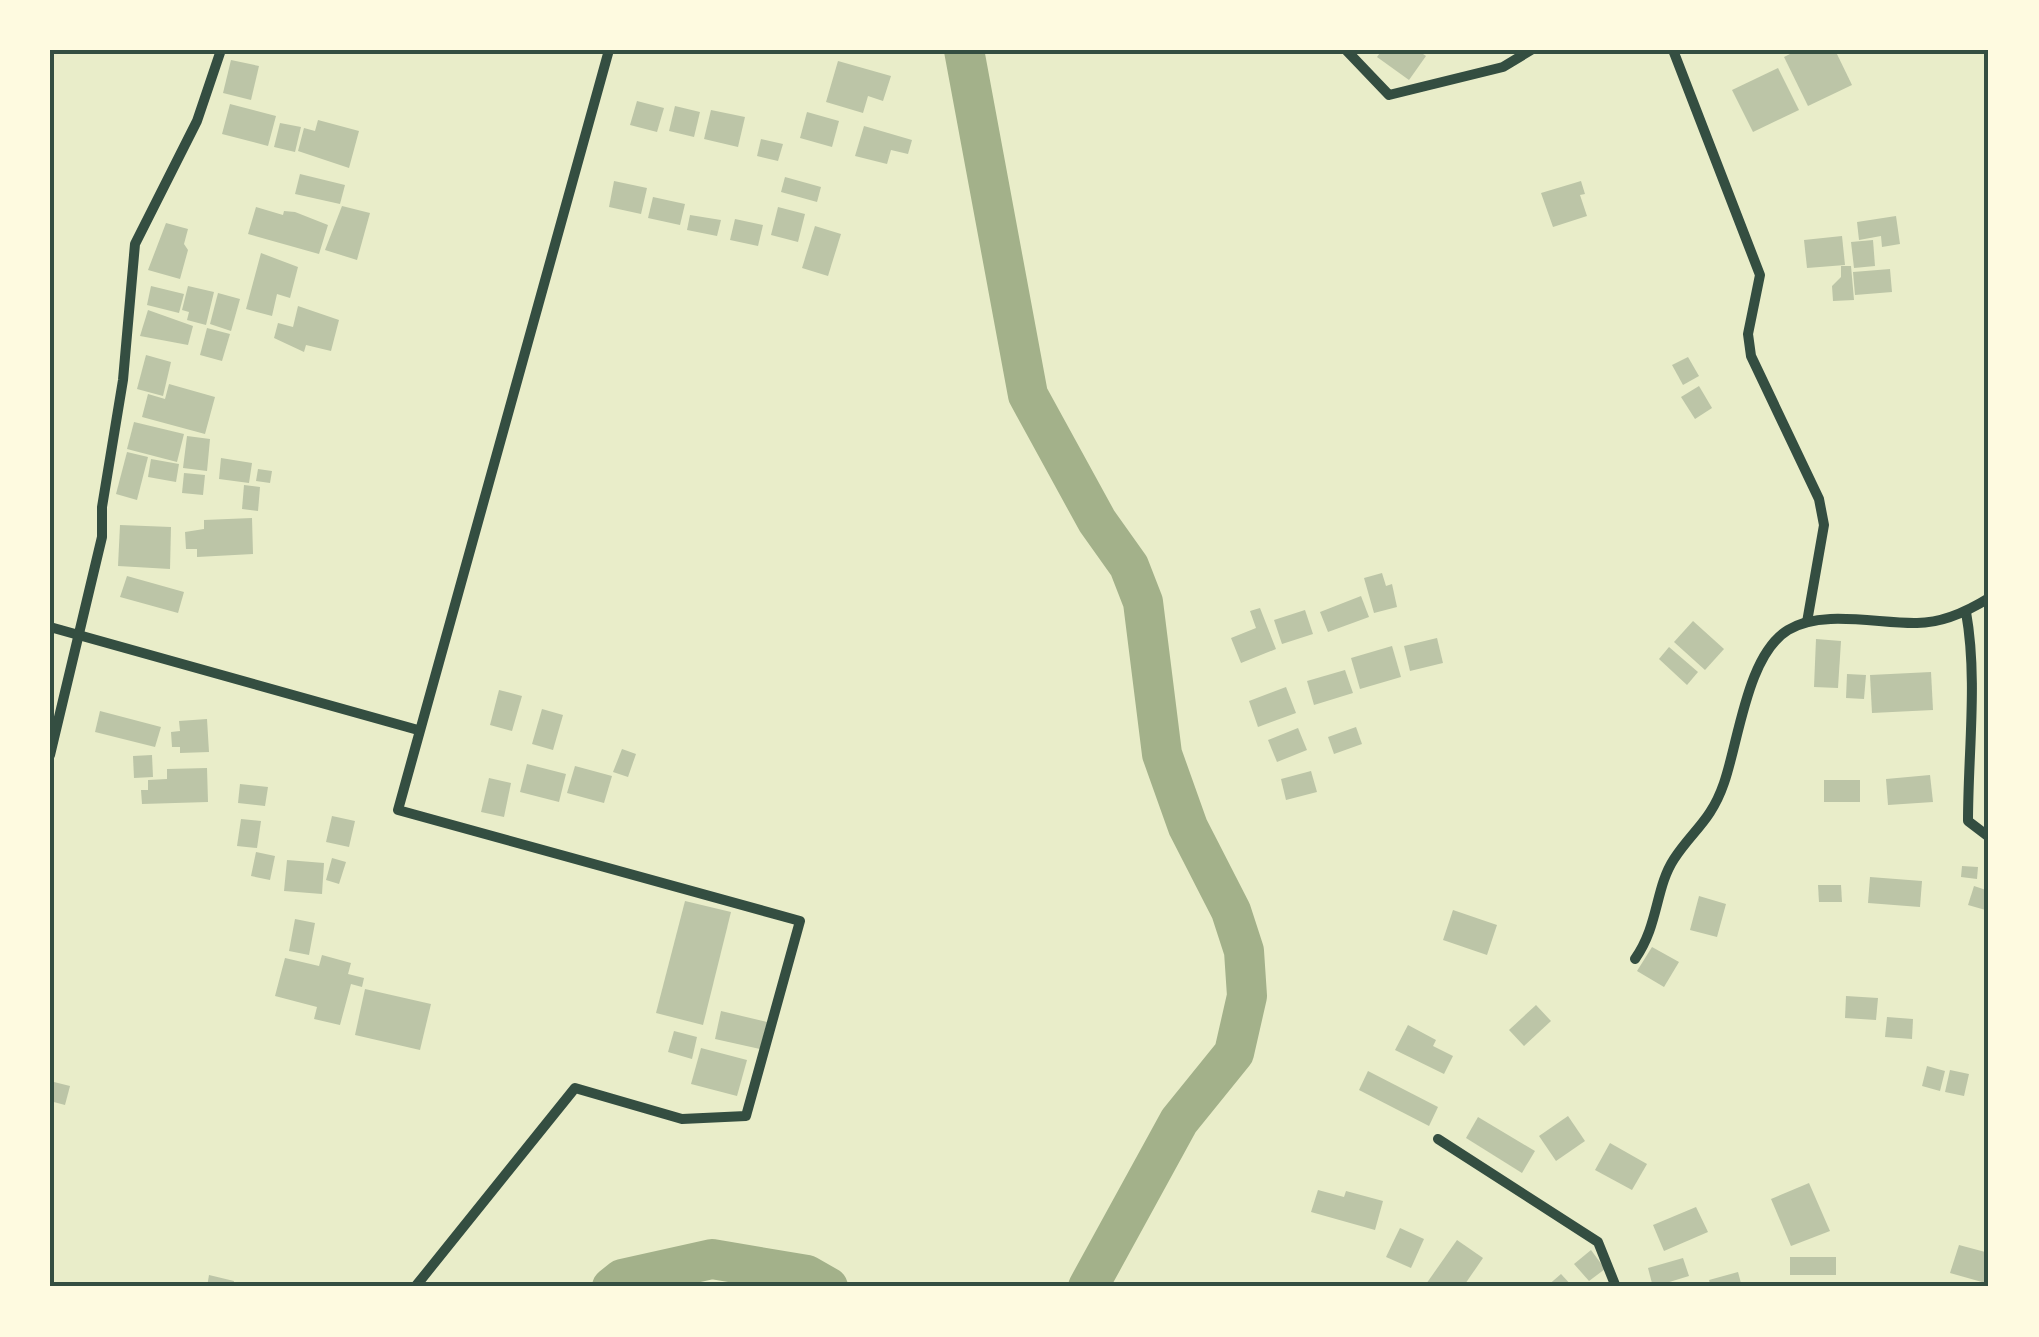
<svg xmlns="http://www.w3.org/2000/svg" width="2039" height="1337" font-family="'Archivo Narrow',sans-serif">
  <style>
    .lines { fill: none; stroke-linecap: round; stroke-linejoin: round }
    .river { stroke: #a3b18a; stroke-width: 40 }
    .building { fill: #bcc5a7 }
    .minor { stroke: #344e41; stroke-width: 10 }
    .neatline { fill: none; stroke: #344e41; stroke-width: 4 }
  </style>
  <rect width="100%" height="100%" fill="#e9edc9"/>
  <g class="lines">
    <g class="river">
      <path d="M964,50L1028,395L1097,521L1129,566L1143,602L1162,754L1188,827L1231,911L1244,951L1247,996L1234,1053L1179,1121L1088,1287"/>
      <path d="M612,1287L622,1279L712,1259L807,1275L828,1287"/>
    </g>
  </g>
  <g class="building">
    <path d="M1382,50H1417L1426,56L1409,80L1377,57Z"/>
    <path d="M1798,50H1835L1852,85L1808,106L1784,57Z"/>
    <path d="M231,60L259,66L251,100L223,93Z"/>
    <path d="M838,61L891,76L883,101L868,96L863,113L826,102Z"/>
    <path d="M1778,68L1799,110L1753,132L1732,90Z"/>
    <path d="M637,101L664,108L657,132L630,125Z"/>
    <path d="M230,104L276,116L268,146L222,134Z"/>
    <path d="M675,106L700,112L694,137L669,131Z"/>
    <path d="M711,110L745,117L738,147L704,139Z"/>
    <path d="M807,112L839,121L832,147L800,138Z"/>
    <path d="M318,120L359,131L349,168L298,151L304,128L315,131Z"/>
    <path d="M280,123L301,127L295,152L274,147Z"/>
    <path d="M864,126L912,140L908,154L891,150L887,164L855,156Z"/>
    <path d="M761,139L783,144L778,161L757,156Z"/>
    <path d="M300,174L345,185L340,204L295,194Z"/>
    <path d="M785,177L821,187L817,202L781,192Z"/>
    <path d="M614,181L647,188L641,214L609,207Z"/>
    <path d="M1581,181L1585,194L1580,195L1587,216L1553,227L1541,193Z"/>
    <path d="M653,197L685,204L680,225L648,218Z"/>
    <path d="M342,206L370,213L357,260L325,250Z"/>
    <path d="M256,207L283,215L284,211L295,212L328,225L319,254L248,234Z"/>
    <path d="M778,207L805,214L798,242L771,235Z"/>
    <path d="M690,215L721,220L717,236L687,230Z"/>
    <path d="M1896,216L1900,244L1882,247L1881,236L1859,240L1857,222Z"/>
    <path d="M735,219L763,225L758,246L730,240Z"/>
    <path d="M166,223L188,229L184,244L188,250L180,279L148,270Z"/>
    <path d="M815,226L841,234L828,276L802,268Z"/>
    <path d="M1842,236L1845,265L1807,268L1804,240Z"/>
    <path d="M1873,240L1875,266L1854,268L1851,242Z"/>
    <path d="M261,253L298,267L290,298L277,294L272,316L246,309Z"/>
    <path d="M1841,266H1851L1854,300L1833,301L1832,286L1841,277Z"/>
    <path d="M1890,269L1892,292L1855,295L1853,272Z"/>
    <path d="M151,286L184,294L179,313L147,305Z"/>
    <path d="M188,286L214,292L206,325L187,320L189,312L182,310Z"/>
    <path d="M218,293L240,299L231,331L210,324Z"/>
    <path d="M298,306L339,320L331,351L306,345L304,352L274,338L278,323L293,327Z"/>
    <path d="M148,310L193,326L188,345L140,336Z"/>
    <path d="M207,328L230,334L222,361L200,355Z"/>
    <path d="M146,355L171,362L163,396L137,389Z"/>
    <path d="M1688,357L1699,376L1683,385L1672,365Z"/>
    <path d="M169,384L215,397L205,434L142,417L148,394L165,399Z"/>
    <path d="M1699,386L1712,408L1695,419L1681,397Z"/>
    <path d="M134,422L184,434L177,462L127,449Z"/>
    <path d="M187,436L210,439L207,471L183,468Z"/>
    <path d="M127,452L148,457L137,500L116,494Z"/>
    <path d="M221,458L252,463L249,483L219,479Z"/>
    <path d="M151,459L179,464L176,482L148,477Z"/>
    <path d="M258,469L272,471L270,483L256,481Z"/>
    <path d="M184,473L205,475L203,495L182,493Z"/>
    <path d="M244,485L260,487L258,511L242,509Z"/>
    <path d="M252,518L253,554L197,557V549H186L185,532L204,529V520Z"/>
    <path d="M120,525L171,527L170,569L118,566Z"/>
    <path d="M1382,573L1386,586L1392,584L1397,607L1374,613L1364,578Z"/>
    <path d="M127,576L184,592L178,613L120,597Z"/>
    <path d="M1361,596L1369,617L1328,632L1320,612Z"/>
    <path d="M1260,608L1276,649L1241,663L1231,638L1256,628L1250,611Z"/>
    <path d="M1305,610L1313,634L1282,644L1274,620Z"/>
    <path d="M1693,621L1724,649L1705,670L1674,642Z"/>
    <path d="M1437,638L1443,663L1410,671L1404,646Z"/>
    <path d="M1816,639L1841,641L1838,688L1814,687Z"/>
    <path d="M1392,646L1401,677L1360,689L1351,658Z"/>
    <path d="M1669,647L1698,672L1687,685L1659,659Z"/>
    <path d="M1345,670L1353,693L1314,705L1307,681Z"/>
    <path d="M1931,672L1933,710L1872,713L1870,675Z"/>
    <path d="M1847,674L1866,675L1864,699L1846,698Z"/>
    <path d="M1286,687L1296,713L1258,727L1249,701Z"/>
    <path d="M499,690L522,696L512,731L490,725Z"/>
    <path d="M542,709L563,715L553,750L532,744Z"/>
    <path d="M100,711L161,727L155,747L95,732Z"/>
    <path d="M207,719L209,752L180,753V747H172L171,732L180,731L179,721Z"/>
    <path d="M1356,727L1362,744L1334,754L1328,737Z"/>
    <path d="M1298,728L1307,750L1277,762L1268,740Z"/>
    <path d="M622,749L636,754L628,777L613,772Z"/>
    <path d="M152,755L153,777L134,778L133,756Z"/>
    <path d="M527,764L566,774L559,802L520,792Z"/>
    <path d="M575,766L612,776L604,803L567,793Z"/>
    <path d="M207,768L208,802L142,804L141,790H148V780L167,779V769Z"/>
    <path d="M1311,771L1317,792L1286,800L1281,779Z"/>
    <path d="M1930,775L1933,802L1888,805L1886,779Z"/>
    <path d="M489,778L511,783L504,817L481,812Z"/>
    <rect x="1824" y="780" width="36" height="22"/>
    <path d="M240,784L268,787L265,806L238,803Z"/>
    <path d="M332,816L355,821L349,847L326,842Z"/>
    <path d="M241,819L261,821L257,848L237,846Z"/>
    <path d="M256,852L275,856L270,880L251,876Z"/>
    <path d="M332,858L346,862L339,884L326,880Z"/>
    <path d="M287,860L324,863L322,894L284,891Z"/>
    <path d="M1962,866L1978,867L1977,879L1961,877Z"/>
    <path d="M1870,877L1922,881L1920,907L1868,903Z"/>
    <path d="M1818,885H1841L1842,902H1819Z"/>
    <path d="M1974,886L1989,891V911L1968,905Z"/>
    <path d="M1699,896L1726,904L1717,937L1690,930Z"/>
    <path d="M685,901L731,912L703,1025L656,1013Z"/>
    <path d="M1453,910L1497,925L1487,955L1443,940Z"/>
    <path d="M295,919L315,923L309,955L289,951Z"/>
    <path d="M1652,947L1679,962L1664,987L1637,971Z"/>
    <path d="M322,955L351,963L348,974L364,978L362,987L351,984L340,1025L314,1019L317,1007L275,996L285,958L319,966Z"/>
    <path d="M365,989L431,1004L420,1050L355,1035Z"/>
    <path d="M1846,996L1878,998L1876,1020L1845,1018Z"/>
    <path d="M1536,1005L1551,1021L1524,1046L1509,1030Z"/>
    <path d="M721,1011L767,1022L760,1049L715,1039Z"/>
    <path d="M1887,1017L1913,1019L1912,1039L1885,1037Z"/>
    <path d="M1408,1025L1436,1040L1433,1046L1453,1056L1444,1074L1395,1050Z"/>
    <path d="M674,1031L697,1037L692,1059L668,1052Z"/>
    <path d="M701,1048L747,1060L737,1096L691,1084Z"/>
    <path d="M1927,1066L1945,1071L1940,1091L1922,1086Z"/>
    <path d="M1950,1070L1969,1074L1964,1096L1945,1092Z"/>
    <path d="M1368,1071L1438,1107L1429,1126L1359,1090Z"/>
    <path d="M50,1081L70,1086L65,1105L50,1101Z"/>
    <path d="M1568,1116L1585,1141L1556,1161L1539,1136Z"/>
    <path d="M1478,1117L1535,1151L1522,1173L1466,1138Z"/>
    <path d="M1610,1143L1647,1164L1632,1190L1595,1170Z"/>
    <path d="M1809,1183L1830,1231L1791,1246L1771,1199Z"/>
    <path d="M1318,1190L1344,1197L1346,1191L1383,1201L1375,1230L1311,1212Z"/>
    <path d="M1696,1207L1708,1232L1664,1251L1653,1225Z"/>
    <path d="M1400,1228L1424,1239L1411,1268L1386,1257Z"/>
    <path d="M1457,1240L1483,1258L1463,1287H1424Z"/>
    <path d="M1959,1245L1989,1253V1284L1950,1273Z"/>
    <path d="M1591,1250L1605,1269L1589,1281L1574,1264Z"/>
    <rect x="1790" y="1257" width="46" height="18"/>
    <path d="M1683,1258L1689,1276L1653,1287L1648,1268Z"/>
    <path d="M1738,1272L1742,1287H1711L1709,1280Z"/>
    <path d="M1561,1274L1573,1287H1546Z"/>
    <path d="M209,1275L234,1281L233,1287H207Z"/>
  </g>
  <g class="lines">
    <g class="minor">
      <path d="M1346,50L1389,95L1503,67L1531,50"/>
      <path d="M1673,50L1760,275L1748,334L1751,356L1819,499L1824,525L1807,622"/>
      <path d="M1966,612C1978,679 1968,752 1968,821L1989,837"/>
      <path d="M50,627L418,730"/>
      <path d="M50,755L102,537V507L123,380L135,244L197,121L221,50"/>
      <path d="M1635,959C1659,925 1655,888 1674,859C1693,830 1711,821 1724,783C1739,740 1747,655 1788,630C1822,609 1879,624 1917,623C1943,623 1968,611 1989,598"/>
      <path d="M1438,1139L1598,1242L1616,1287"/>
      <path d="M415,1287L575,1088L682,1119L746,1116L800,921L398,810L609,50"/>
    </g>
  </g>
  <rect width="2039" height="1337" fill="none" stroke="#fefae0" stroke-width="105"/>
  <rect x="52" y="52" width="1934" height="1232" class="neatline"/>
</svg>
